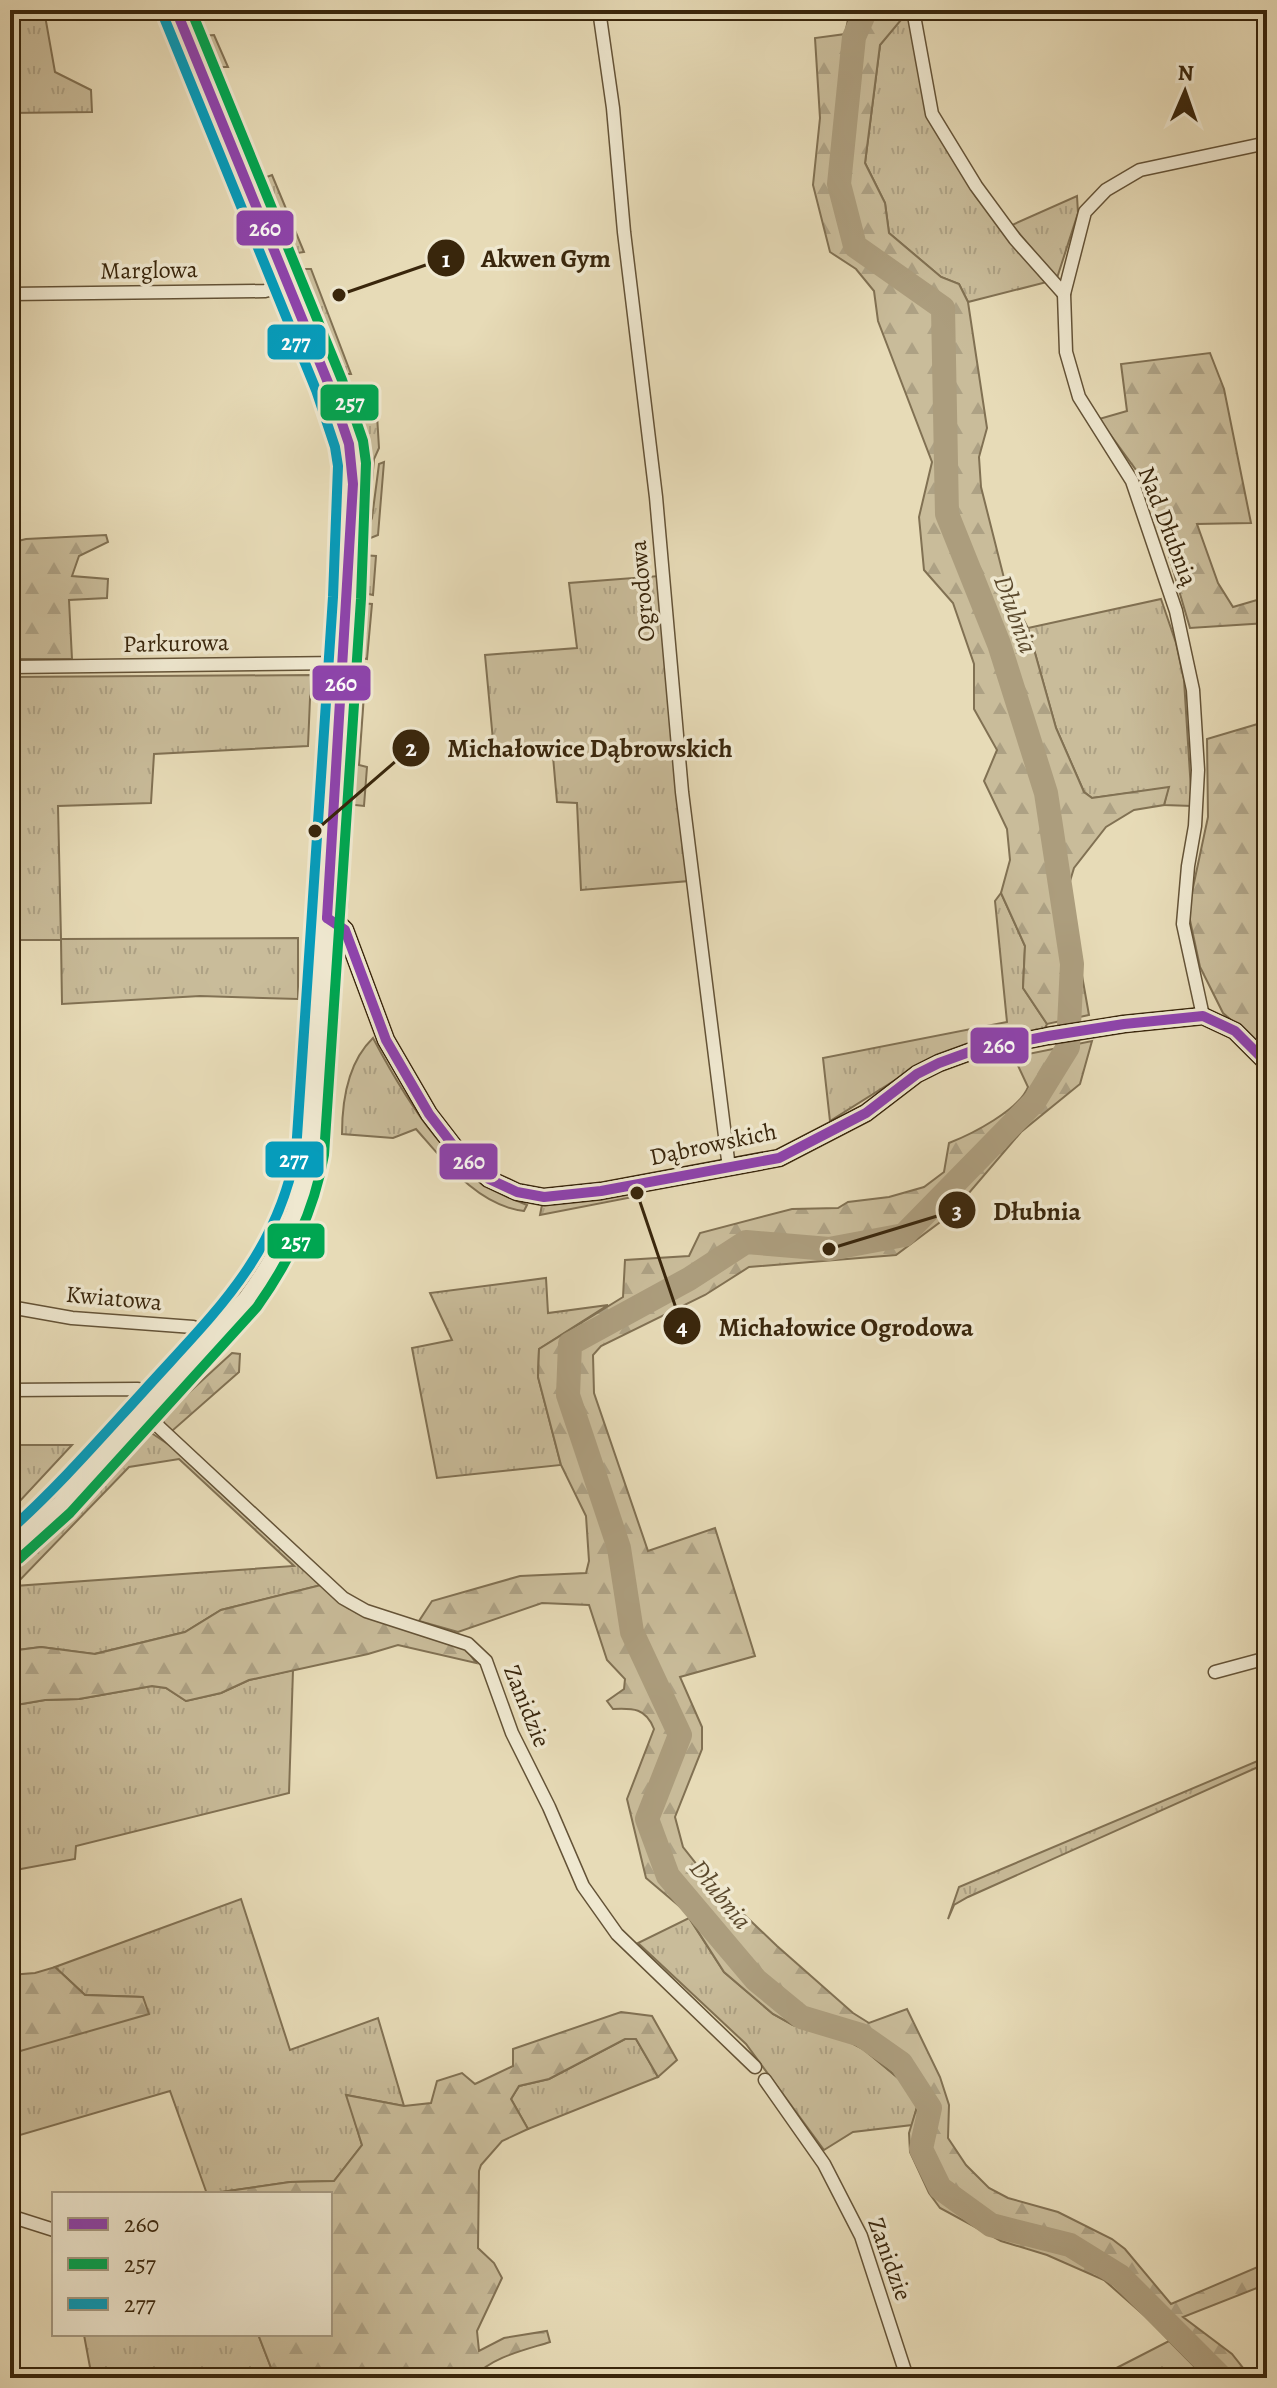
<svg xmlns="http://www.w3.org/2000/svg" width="1277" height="2388" font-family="Alegreya,serif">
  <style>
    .grass { fill: url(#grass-tufts); stroke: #817153; stroke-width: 2; fill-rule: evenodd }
    .forest { fill: url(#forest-firs); stroke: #817153; stroke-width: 2 }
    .water { fill: url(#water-waves); stroke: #7e6d50; stroke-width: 2 }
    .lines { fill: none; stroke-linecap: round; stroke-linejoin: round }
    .stream { stroke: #7e6d50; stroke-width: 4 }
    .river { stroke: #ac9d7d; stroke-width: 24 }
    .street-casing { stroke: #645337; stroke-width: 15 }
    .secondary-casing { stroke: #39260c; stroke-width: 19 }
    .street { stroke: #efe8d0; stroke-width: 12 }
    .secondary { stroke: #efe8d0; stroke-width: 16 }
    .bus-1-casing { stroke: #efe8d0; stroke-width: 16 }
    .bus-2-casing { stroke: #efe8d0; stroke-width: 16 }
    .bus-3-casing { stroke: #efe8d0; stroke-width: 16 }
    .bus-1 { stroke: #8e44ad; stroke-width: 10 }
    .bus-2 { stroke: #00a651; stroke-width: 10 }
    .bus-3 { stroke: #069cbb; stroke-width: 10 }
    .labels { text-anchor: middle; stroke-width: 7; stroke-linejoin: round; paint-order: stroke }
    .street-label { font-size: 24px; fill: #39260c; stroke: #efe8d0 }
    .water-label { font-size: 26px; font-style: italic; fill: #5c4a2e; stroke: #efe8d0 }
    .leader { fill: none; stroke: #39260c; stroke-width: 3 }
    .callout-dot { fill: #39260c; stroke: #efe8d0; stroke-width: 3 }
    .mark-label { font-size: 24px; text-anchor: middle; font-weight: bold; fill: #fff }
    .callout-label { font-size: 26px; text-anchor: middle; font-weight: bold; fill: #39260c; stroke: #efe8d0; stroke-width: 7; stroke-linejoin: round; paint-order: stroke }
    .line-badge { stroke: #efe8d0; stroke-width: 3 }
    .badge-label { font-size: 22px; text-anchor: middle; font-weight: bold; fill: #fff }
  </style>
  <defs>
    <pattern id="grass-tufts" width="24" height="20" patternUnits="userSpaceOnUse" patternTransform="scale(2)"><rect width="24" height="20" fill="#c9bc9a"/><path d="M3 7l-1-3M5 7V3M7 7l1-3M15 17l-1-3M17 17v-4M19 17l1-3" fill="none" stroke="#ada184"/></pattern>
    <pattern id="forest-firs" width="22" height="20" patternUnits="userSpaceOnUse" patternTransform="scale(2)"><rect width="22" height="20" fill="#c9bc9a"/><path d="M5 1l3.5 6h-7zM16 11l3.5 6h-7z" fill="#ada184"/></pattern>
    <pattern id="water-waves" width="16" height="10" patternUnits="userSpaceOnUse" patternTransform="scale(2)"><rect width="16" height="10" fill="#ac9d7d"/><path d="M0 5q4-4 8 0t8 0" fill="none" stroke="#8d8065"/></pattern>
  </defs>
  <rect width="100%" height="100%" fill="#e7dbb7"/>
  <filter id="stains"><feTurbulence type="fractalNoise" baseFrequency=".0025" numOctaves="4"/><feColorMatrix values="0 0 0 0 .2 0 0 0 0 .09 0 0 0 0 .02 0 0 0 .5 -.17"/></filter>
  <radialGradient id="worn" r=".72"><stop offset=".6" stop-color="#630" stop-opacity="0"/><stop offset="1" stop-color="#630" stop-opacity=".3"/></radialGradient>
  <g class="grass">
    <path d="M10,10H44L55,72L91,90L92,112L10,113Z"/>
    <path d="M899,10H908L927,117L976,197L1047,282L968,302L959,284L941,277L889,233L885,203L865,163L880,45L900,20Z"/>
    <path d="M214,35L228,67H213L201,36Z"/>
    <path d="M272,175L304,252L291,254L261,179Z"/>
    <path d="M1077,196L1078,213L1057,278L1012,225Z"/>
    <path d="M304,269H311L351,374H340L335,369L297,277L298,272Z"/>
    <path d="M354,385L355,388H372L370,416L377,415L379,448L374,459L369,515L363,522L364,456L344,389Z"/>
    <path d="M384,462L378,535L368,539L365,534L372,518L379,464Z"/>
    <path d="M361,555L376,556L373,595L359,592Z"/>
    <path d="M659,576L663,643L689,881L581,890L577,803L557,802L552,745L494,751L485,655L577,648L569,583Z"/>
    <path d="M1161,599L1176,643L1184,680L1192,806L1164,805L1168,788L1092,798L1084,792L1056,728L1028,628Z"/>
    <path d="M359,603L372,604L367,659L356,657Z"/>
    <path d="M357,667H366L359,765L367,767L364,806L346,804Z"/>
    <path d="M311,675L308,746L154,754L151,803L58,806L61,939L298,938V999L200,996L62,1004L61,940H10V677Z"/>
    <path d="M345,816L352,817L347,910L341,887Z"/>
    <path d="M1001,893L1025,946L1023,988L1047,1024L1044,1030L973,1044L929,1059L830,1121L823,1058L1007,1022L995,901Z"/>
    <path d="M373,1038C409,1106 452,1177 527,1205L524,1211C478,1206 445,1162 416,1129L393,1138L342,1134C342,1101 348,1062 373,1038Z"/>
    <path d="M633,1193V1197L540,1215L542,1205Z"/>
    <path d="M546,1278L548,1313L608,1305L539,1349L538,1377L561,1465L437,1478L412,1348L452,1340L430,1293Z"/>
    <path d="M147,1430L190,1459L321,1585L221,1610L185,1632L94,1654L41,1647L10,1651V1563L63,1519ZM179,1459L294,1566L14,1586L129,1467Z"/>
    <path d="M10,1445H72L19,1502L10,1501Z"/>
    <path d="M293,1670L289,1793L76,1846L75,1859L10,1871V1706L45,1700L79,1699L152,1686L166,1688L186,1701L221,1693L249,1680Z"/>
    <path d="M1267,1757V1763L968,1897L954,1905L948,1919L959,1887Z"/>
    <path d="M241,1899L290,2050L378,2018L404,2106L347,2095L362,2145L334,2181L290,2182L207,2194L170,2091L10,2138V2054L58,2038L143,1997L85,1995L55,1967Z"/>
    <path d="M689,1918L724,1972L773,2014L793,2025L846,2040L863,2049L910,2088L917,2107L912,2125L853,2132L824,2150L746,2044L638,1943Z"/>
    <path d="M625,2039H636L658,2077L528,2129L511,2099L519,2086L549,2079Z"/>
    <path d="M258,2334L275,2378H92L84,2335Z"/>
    <path d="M1169,2341L1194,2366L1198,2378H1097Z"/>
  </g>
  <g class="forest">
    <path d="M850,10H899L901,20L880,45L865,163L885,203L889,233L941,277L959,284L968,302L987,428L979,457L981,487L1006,586L1028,628L1056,728L1084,792L1092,798L1169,787L1164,805L1134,810L1106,827L1074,868L1067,891L1089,1015L1047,1024L1023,988L1025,946L1001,893L1010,860L1007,829L984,781L997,750L974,709V664L953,603L924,570L919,517L932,462L878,321L874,291L856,269L830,252L813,185L820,118L815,38L845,34Z"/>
    <path d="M1210,353L1224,389L1251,523L1197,524L1218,583L1233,607L1267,597V623L1190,628L1149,488L1099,419L1127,411L1121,364Z"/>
    <path d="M106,535L108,542L79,556L72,576L108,579L107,598L69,600L72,659H10V543L26,539Z"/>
    <path d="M1261,723L1267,734V1051L1223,1013L1200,967L1188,911L1208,817L1207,739Z"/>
    <path d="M1092,1041L1080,1084L1021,1132L951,1214L896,1255L749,1267L705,1295L601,1346L593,1355L594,1393L648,1551L715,1528L755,1656L680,1677L702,1727V1749L675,1817L683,1847L713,1885L777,1946L853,2013L869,2023L907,2009L940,2077L949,2105L948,2138L966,2165L989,2188L1008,2198L1058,2212L1112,2239L1125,2249L1171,2304L1267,2263V2284L1183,2317L1232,2354L1251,2378H1198L1194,2366L1146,2317L1104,2280L1047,2255L1001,2241L940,2208L929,2193L910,2152L909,2133L917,2107L910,2088L864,2049L846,2040L793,2025L773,2014L724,1972L685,1911L646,1878L627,1799L654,1729C646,1708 633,1708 613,1709L607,1701L624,1689L625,1679L607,1660L589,1605L542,1603L458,1632L419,1621L432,1601L520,1576L586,1573L589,1561L586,1516L561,1465L538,1377L539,1349L623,1297L625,1260L689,1256L700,1233L792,1209L838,1208L848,1202L889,1197L924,1187L944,1172L949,1143C972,1134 1019,1110 1028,1087L1014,1057Z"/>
    <path d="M232,1353L240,1354L239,1372L172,1431L160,1419Z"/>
    <path d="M321,1585L348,1608L464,1646L476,1663L398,1645L368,1654L249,1680L221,1693L186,1701L166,1688L152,1686L79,1699L45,1700L10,1706V1651L41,1647L95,1654L185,1632L221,1610Z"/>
    <path d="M55,1967L85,1995L143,1997L149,2014L10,2054V1975L35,1973Z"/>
    <path d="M621,2012L652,2016L677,2060L658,2077L636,2039H625L549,2079L519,2086L511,2099L528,2129L502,2141L481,2165L479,2171L478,2248L494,2263L502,2278L477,2331L479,2351L504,2338L547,2331L550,2342C525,2350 491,2357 473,2378H275L258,2334H330V2194H208L290,2182L334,2181L362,2145L346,2095L404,2106L431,2103L437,2081L462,2073L475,2084L513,2066V2049Z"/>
  </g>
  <path class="water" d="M859,10H874L862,37L860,63L845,69L847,39Z"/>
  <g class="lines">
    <path class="stream" d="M10,11L21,10"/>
    <path class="river" d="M866,10L854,37L839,184L855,246L943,308L947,514L999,644L1046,793L1072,964L1068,1047L1034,1102L904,1235L829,1249L746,1242L689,1279L570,1344L568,1395L619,1548L632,1632L680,1735L647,1819L668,1876L756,1980L801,2017L861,2035L901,2063L930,2108L921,2149L940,2188L991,2225L1070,2245L1120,2276L1222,2378"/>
    <g class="street-casing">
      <g id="street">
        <path d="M599,10L613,108L624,232L656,497L682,792L729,1168"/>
        <path d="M913,10L932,114L976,186L1015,239L1064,294"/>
        <path d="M10,294L265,291L288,285"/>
        <path d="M10,667L343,663"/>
        <path d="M1203,1016L1183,924L1188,866L1195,826L1198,770L1193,690L1176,611L1132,481L1079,397L1066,352L1064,294L1085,212L1106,190L1140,170L1267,143"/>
        <path d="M10,1307L72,1318L193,1327L212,1338"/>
        <path d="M10,1390L138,1389L160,1395"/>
        <path d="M148,1409L159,1427L343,1598L366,1611L468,1644L486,1661L512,1733L549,1807L583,1886L617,1934L755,2067"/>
        <path d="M1215,1672L1267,1658"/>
        <path d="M765,2080L824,2164L861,2236L905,2371L910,2378"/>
        <path d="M10,2216L54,2230"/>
      </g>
    </g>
    <g class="secondary-casing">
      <g id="secondary">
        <path d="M327,918L338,923L345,930L386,1040L429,1114L459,1153L489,1179L517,1192L544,1197L601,1191L779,1158L866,1113L917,1074L939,1063L972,1051L1048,1036L1124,1024L1203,1016L1235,1031L1267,1063"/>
        <path d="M10,1549L60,1504L246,1299C279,1254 301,1210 310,1154L347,598L352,465L349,444L329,385L176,10"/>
      </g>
    </g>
    <use href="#street" class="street"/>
    <use href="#secondary" class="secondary"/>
    <g class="bus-1-casing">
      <g id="bus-1">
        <path d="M176,10L329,385L349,444L353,484L327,918"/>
        <path d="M327,918L345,930L386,1040L429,1114L459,1153L489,1179L517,1192L544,1197L601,1191L779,1158L866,1113L917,1074L939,1063L972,1051L1048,1036L1124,1024L1203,1016L1235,1031L1267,1063"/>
      </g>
    </g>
    <g class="bus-2-casing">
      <path id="bus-2" d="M19,1559L70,1513L257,1307C290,1260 314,1212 324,1155L361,599L366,463L363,441L342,380L191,10"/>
    </g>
    <g class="bus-3-casing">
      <path id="bus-3" d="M10,1530C57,1488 98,1441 141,1394C211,1316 275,1260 296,1152L333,597L338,466L335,447L316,390L163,15"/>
    </g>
    <use href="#bus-1" class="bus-1"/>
    <use href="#bus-2" class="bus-2"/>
    <use href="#bus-3" class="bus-3"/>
  </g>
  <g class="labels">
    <g class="street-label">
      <text transform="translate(149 270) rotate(-1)" y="8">Marglowa</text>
      <text transform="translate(1168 526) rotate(69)" y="8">Nad Dłubnią</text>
      <text transform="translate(642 591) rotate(-95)" y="8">Ogrodowa</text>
      <text transform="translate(176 643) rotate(-1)" y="8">Parkurowa</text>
      <text transform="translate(713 1144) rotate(-12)" y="8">Dąbrowskich</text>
      <text transform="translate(114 1298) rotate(5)" y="8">Kwiatowa</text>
      <text transform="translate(527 1706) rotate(68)" y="8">Zanidzie</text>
      <text transform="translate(890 2259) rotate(70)" y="8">Zanidzie</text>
    </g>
    <g class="water-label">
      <text transform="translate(1016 614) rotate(70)" y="9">Dłubnia</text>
      <text transform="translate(721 1894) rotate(51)" y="9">Dłubnia</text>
    </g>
  </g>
  <path class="leader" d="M339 295L446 258M315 831L411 748M829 1249L957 1210M637 1193L682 1326"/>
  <g class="callout-dot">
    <circle cx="339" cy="295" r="8"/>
    <circle cx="315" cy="831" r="8"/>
    <circle cx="829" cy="1249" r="8"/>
    <circle cx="637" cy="1193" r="8"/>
    <circle cx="446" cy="258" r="20"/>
    <circle cx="411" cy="748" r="20"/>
    <circle cx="957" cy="1210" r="20"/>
    <circle cx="682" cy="1326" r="20"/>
  </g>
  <g class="mark-label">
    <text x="446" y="267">1</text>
    <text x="411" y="756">2</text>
    <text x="957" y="1219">3</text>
    <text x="682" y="1335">4</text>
  </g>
  <g class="callout-label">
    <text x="546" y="267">Akwen Gym</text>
    <text x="590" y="757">Michałowice Dąbrowskich</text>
    <text x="1037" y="1220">Dłubnia</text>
    <text x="846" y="1336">Michałowice Ogrodowa</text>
  </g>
  <g class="line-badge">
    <rect x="235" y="209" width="60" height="38" rx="8" fill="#8e44ad"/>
    <rect x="266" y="323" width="61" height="38" rx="8" fill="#069cbb"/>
    <rect x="319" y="383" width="61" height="39" rx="8" fill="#00a651"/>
    <rect x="311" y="664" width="61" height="38" rx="8" fill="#8e44ad"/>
    <rect x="969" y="1026" width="61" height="39" rx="8" fill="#8e44ad"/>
    <rect x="264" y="1140" width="61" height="39" rx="8" fill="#069cbb"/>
    <rect x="438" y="1142" width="61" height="39" rx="8" fill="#8e44ad"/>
    <rect x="266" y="1222" width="60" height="38" rx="8" fill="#00a651"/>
  </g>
  <g class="badge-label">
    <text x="265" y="236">260</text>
    <text x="296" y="350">277</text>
    <text x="350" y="410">257</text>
    <text x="341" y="691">260</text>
    <text x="999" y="1053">260</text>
    <text x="294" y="1167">277</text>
    <text x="469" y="1169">260</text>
    <text x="296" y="1249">257</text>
  </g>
  <rect width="1277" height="2388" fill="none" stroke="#e7dbb7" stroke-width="40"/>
  <rect x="12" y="12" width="1253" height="2364" fill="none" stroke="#39260c" stroke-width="4"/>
  <rect x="20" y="20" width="1237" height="2348" fill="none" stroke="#39260c" stroke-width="2"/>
  <rect x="52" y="2192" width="280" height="144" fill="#efe8d0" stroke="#a69a82" stroke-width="2"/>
  <rect x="68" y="2218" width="40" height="12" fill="#8e44ad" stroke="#a69a82" stroke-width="2"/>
  <text x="124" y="2232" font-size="24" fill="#39260c">260</text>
  <rect x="68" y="2258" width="40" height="12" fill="#00a651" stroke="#a69a82" stroke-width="2"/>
  <text x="124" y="2272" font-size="24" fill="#39260c">257</text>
  <rect x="68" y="2298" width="40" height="12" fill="#069cbb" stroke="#a69a82" stroke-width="2"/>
  <text x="124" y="2312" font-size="24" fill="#39260c">277</text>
  <g transform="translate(1185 92) rotate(2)" stroke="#efe8d0" stroke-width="6" paint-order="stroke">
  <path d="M0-6L14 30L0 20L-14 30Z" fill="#39260c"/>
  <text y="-12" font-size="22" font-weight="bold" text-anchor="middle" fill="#39260c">N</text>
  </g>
  <rect width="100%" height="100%" filter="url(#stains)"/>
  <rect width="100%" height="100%" fill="url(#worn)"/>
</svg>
